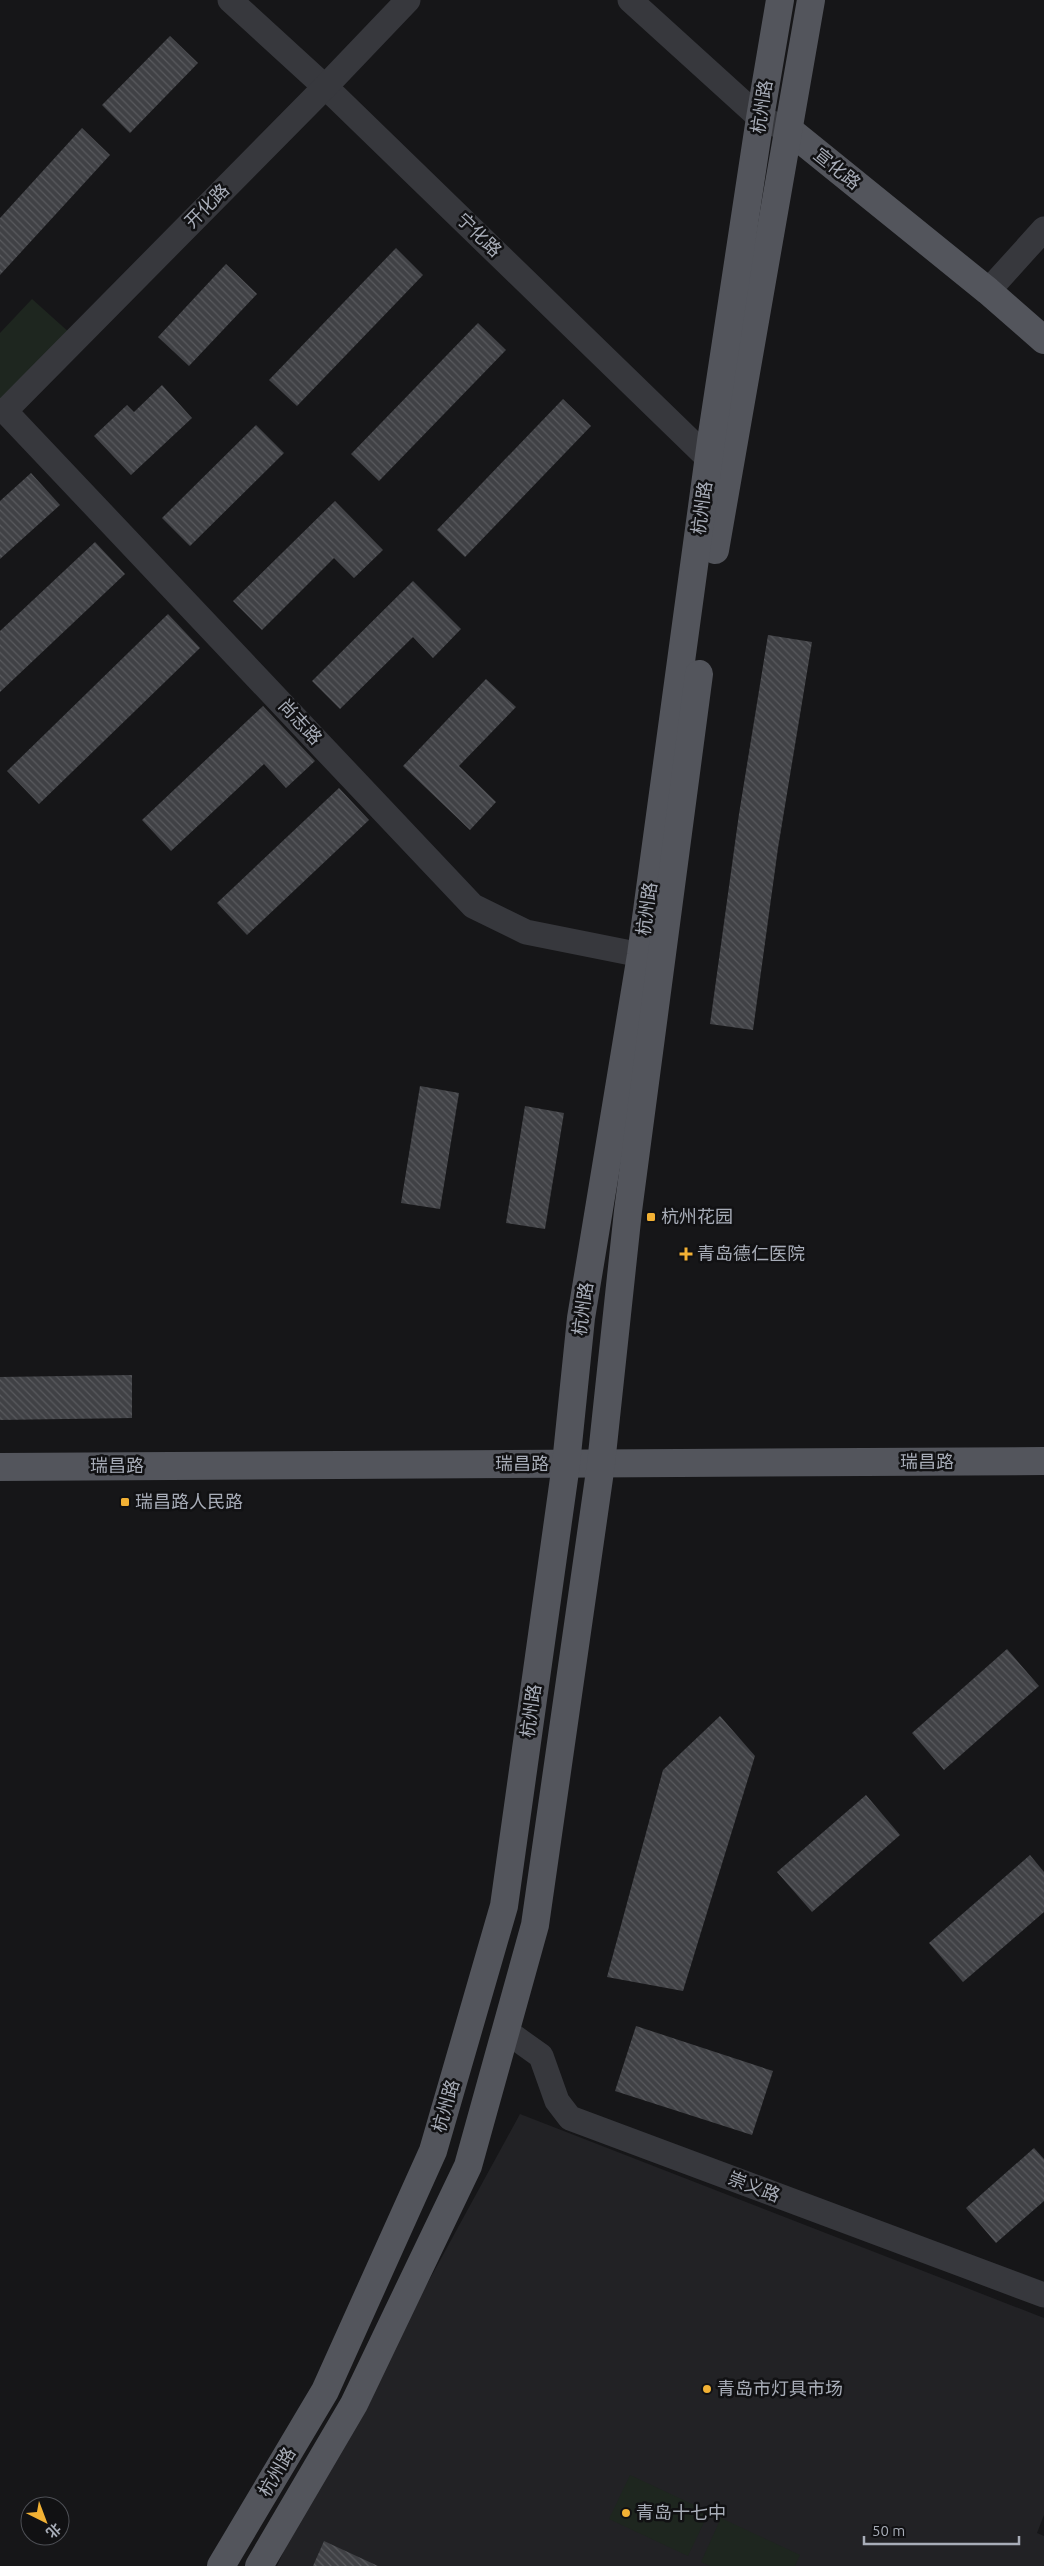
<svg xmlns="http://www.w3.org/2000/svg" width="1044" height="2566" font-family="Ubuntu,'Noto Sans SC',sans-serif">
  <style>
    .built { fill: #222225 }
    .green { fill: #1e261f }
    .building { fill: url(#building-back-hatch) }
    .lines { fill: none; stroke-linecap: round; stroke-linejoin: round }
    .minor { stroke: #37383d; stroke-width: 25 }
    .major { stroke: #53555c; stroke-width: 28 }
    .poi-dot { fill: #f2b134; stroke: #111113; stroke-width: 2 }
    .labels { text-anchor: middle; stroke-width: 5; stroke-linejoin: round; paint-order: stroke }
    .street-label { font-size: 18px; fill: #a8adb8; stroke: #111113 }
    .poi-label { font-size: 18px; fill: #a8adb8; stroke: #111113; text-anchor: start }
  </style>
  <defs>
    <pattern id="building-back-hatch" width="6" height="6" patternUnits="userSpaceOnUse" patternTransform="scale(1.25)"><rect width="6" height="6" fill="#404145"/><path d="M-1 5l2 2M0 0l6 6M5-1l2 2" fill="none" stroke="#595a5e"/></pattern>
  </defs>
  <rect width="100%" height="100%" fill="#161618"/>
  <path class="built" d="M520,2114L1044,2318V2515L1037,2533L1044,2536V2566H277L297,2522Z"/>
  <g class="green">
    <path d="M32,299L71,334L0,412V333Z"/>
    <path d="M630,2475L709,2512L688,2556L609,2519Z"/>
    <path d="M721,2518L800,2555L795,2566H710L701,2562Z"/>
  </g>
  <g class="building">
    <path d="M170,36L198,63L130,133L102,105Z"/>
    <path d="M82,128L110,155L0,275V218Z"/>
    <path d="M396,248L423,275L297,406L269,380Z"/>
    <path d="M226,264L257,294L189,366L158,337Z"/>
    <path d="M478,323L506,350L379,481L351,454Z"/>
    <path d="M162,385L192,418L131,475L94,436L127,405L134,412Z"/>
    <path d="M563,399L591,426L465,557L437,530Z"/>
    <path d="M256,425L284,453L190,546L162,518Z"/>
    <path d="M31,473L60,505L0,559V501Z"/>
    <path d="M335,501L383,550L354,578L334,558L262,630L233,601Z"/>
    <path d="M95,542L125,574L0,692V631Z"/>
    <path d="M413,581L461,629L433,658L413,637L340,709L312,681Z"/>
    <path d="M168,614L200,648L39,804L7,771Z"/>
    <path d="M768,635L812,642L778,848L753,1030L710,1024L739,814Z"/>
    <path d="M486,679L516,707L459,766L496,802L470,830L403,766Z"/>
    <path d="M263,706L315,761L286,788L264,764L171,851L142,820Z"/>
    <path d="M339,788L369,820L247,935L217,903Z"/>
    <path d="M420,1086L459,1093L440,1209L401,1203Z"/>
    <path d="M525,1106L564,1113L545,1229L506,1223Z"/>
    <path d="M132,1375V1418L0,1420V1377Z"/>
    <path d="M1007,1649L1039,1686L944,1770L912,1733Z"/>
    <path d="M720,1716L755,1756L683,1991L607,1977L663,1770Z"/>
    <path d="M866,1795L900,1835L812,1912L777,1872Z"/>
    <path d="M1030,1855L1044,1872V1912L963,1982L929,1943Z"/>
    <path d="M636,2026L773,2071L752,2135L615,2091Z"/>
    <path d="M1034,2148L1044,2159V2201L996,2243L966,2208Z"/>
    <path d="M324,2541L378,2566H313Z"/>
  </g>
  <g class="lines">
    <g class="minor">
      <path d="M230,0L336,97L709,459L724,466"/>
      <path d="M408,0L325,87L5,411L473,906L526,932L641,955"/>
      <path d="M630,0L760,118L789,130"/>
      <path d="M988,291L1044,229"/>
      <path d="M506,2031L541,2056L557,2101L570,2118L1044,2295"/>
    </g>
    <g class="major">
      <path d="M789,130L988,291L1044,340"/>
      <path d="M715,550L811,0"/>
      <path d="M0,1467L1044,1461"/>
      <path d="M221,2566L325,2391L433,2151L504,1906L566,1464L581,1318L641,955L711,441L760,118L780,0"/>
      <path d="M259,2566L354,2404L468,2166L535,1925L601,1464L628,1211L699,674"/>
    </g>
  </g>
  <g class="poi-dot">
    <rect x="646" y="1212" width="10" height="10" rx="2.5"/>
    <path d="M683.5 1246.5h5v5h5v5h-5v5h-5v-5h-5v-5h5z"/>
    <rect x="120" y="1497" width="10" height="10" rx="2.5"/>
    <circle cx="707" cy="2389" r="5"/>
    <circle cx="626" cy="2513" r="5"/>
  </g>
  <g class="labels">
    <g class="street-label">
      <text transform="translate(762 107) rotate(-81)" y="6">杭州路</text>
      <text transform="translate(837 169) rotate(39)" y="6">宣化路</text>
      <text transform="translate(207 206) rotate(-45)" y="6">开化路</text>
      <text transform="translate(479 235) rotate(44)" y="6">宁化路</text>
      <text transform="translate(702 508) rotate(-82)" y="6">杭州路</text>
      <text transform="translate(300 722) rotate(47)" y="6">尚志路</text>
      <text transform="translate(647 909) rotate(-82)" y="6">杭州路</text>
      <text transform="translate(583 1309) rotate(-82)" y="6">杭州路</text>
      <text x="927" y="1468">瑞昌路</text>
      <text x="522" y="1470">瑞昌路</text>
      <text x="117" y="1472">瑞昌路</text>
      <text transform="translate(531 1711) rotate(-82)" y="6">杭州路</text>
      <text transform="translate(446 2106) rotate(-74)" y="6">杭州路</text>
      <text transform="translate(754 2187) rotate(21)" y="6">崇义路</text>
      <text transform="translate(277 2472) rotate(-59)" y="6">杭州路</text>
    </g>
    <g class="poi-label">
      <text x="661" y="1223">杭州花园</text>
      <text x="697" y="1260">青岛德仁医院</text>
      <text x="135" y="1508">瑞昌路人民路</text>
      <text x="717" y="2395">青岛市灯具市场</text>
      <text x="636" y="2519">青岛十七中</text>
    </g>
  </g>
  <g transform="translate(45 2521) rotate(138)"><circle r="24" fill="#111113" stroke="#4d4f55"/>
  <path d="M0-4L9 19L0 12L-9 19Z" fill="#f2b134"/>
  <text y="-8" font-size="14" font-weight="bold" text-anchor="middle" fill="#a8adb8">北</text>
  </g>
  <path d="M864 2536v8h155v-8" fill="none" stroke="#a8adb8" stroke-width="2.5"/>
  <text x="872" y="2536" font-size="15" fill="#a8adb8" stroke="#111113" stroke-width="4" paint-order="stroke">50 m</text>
</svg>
